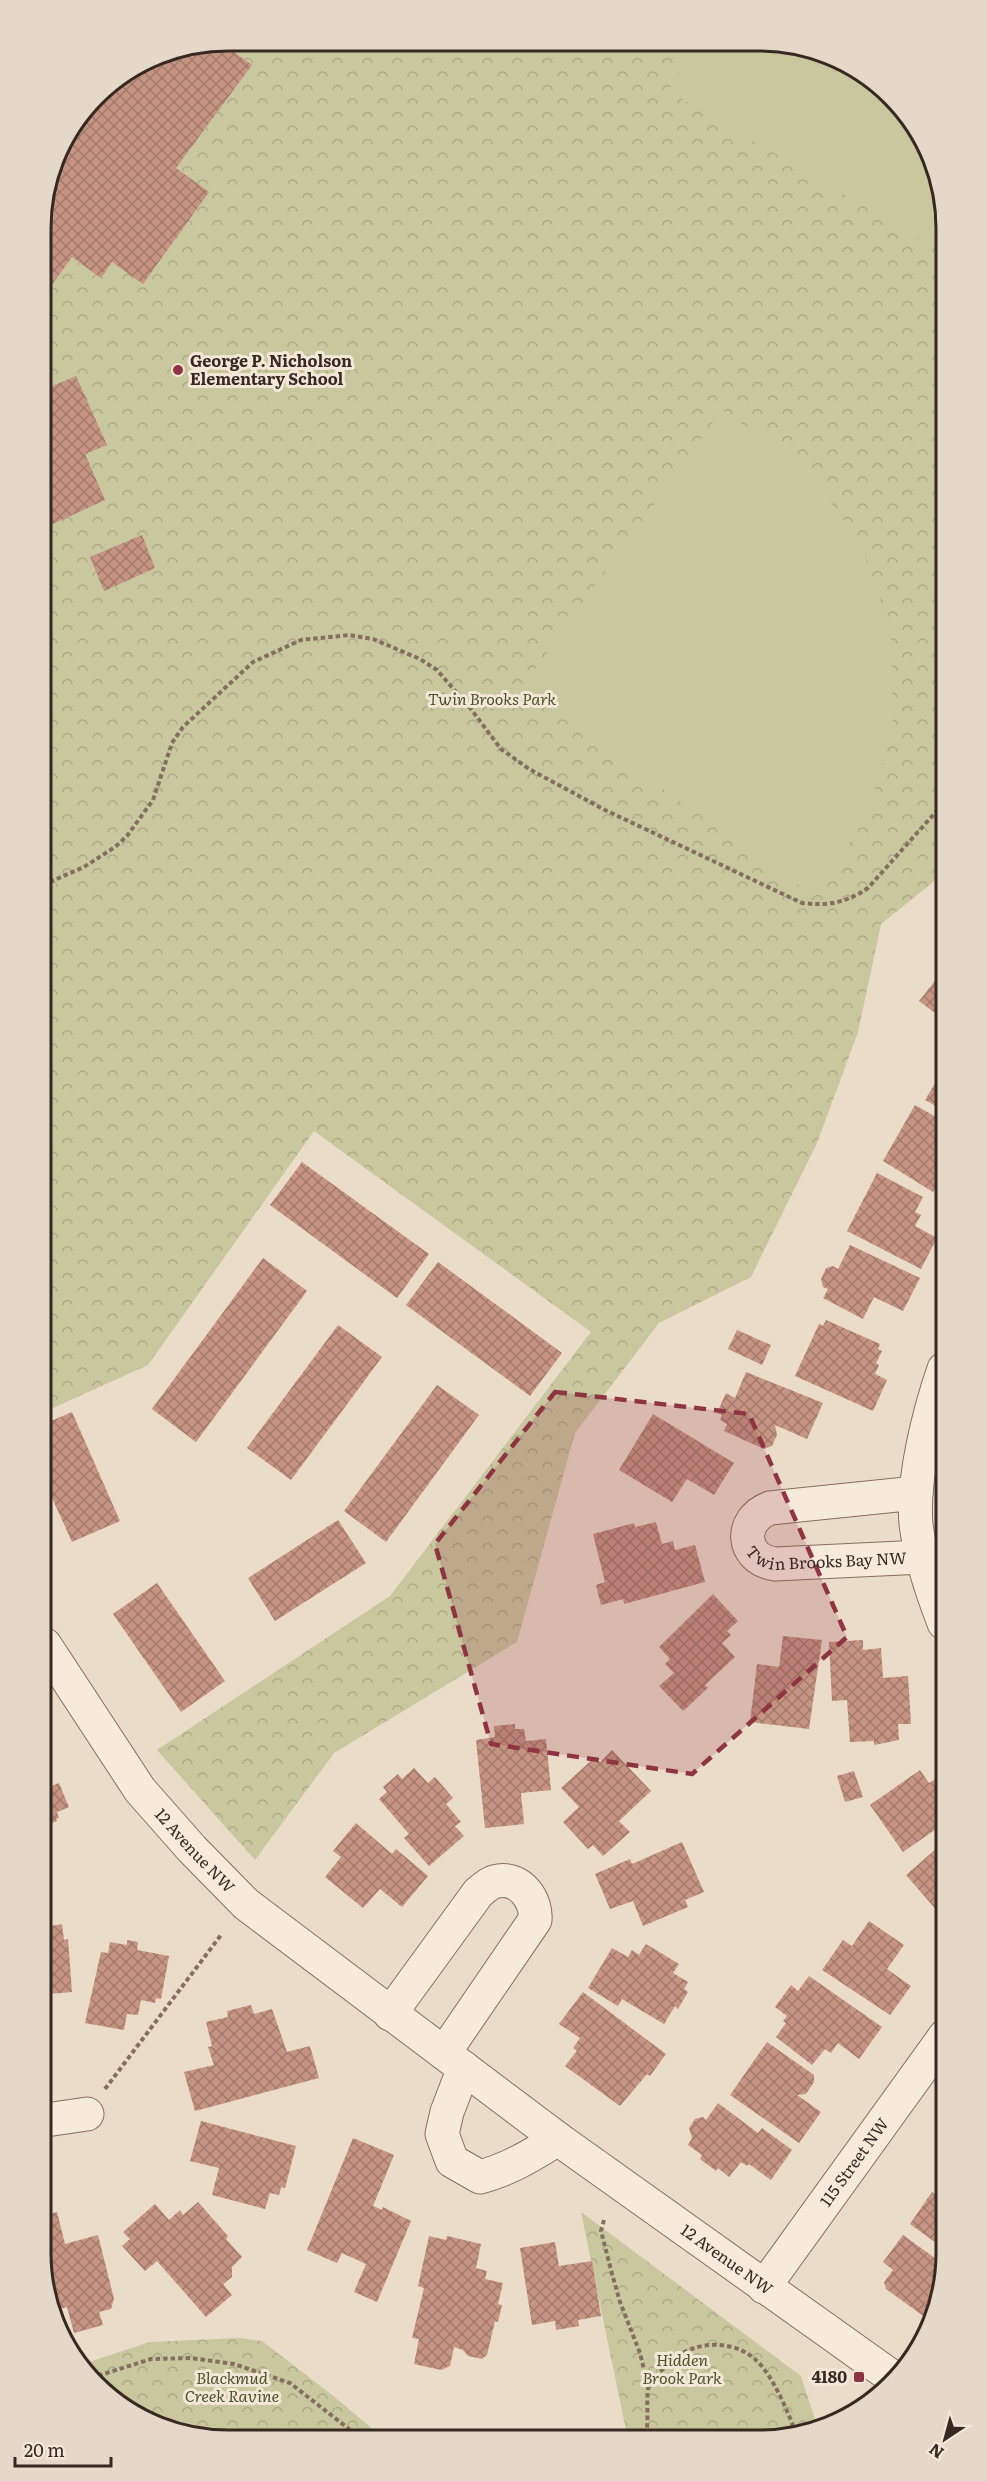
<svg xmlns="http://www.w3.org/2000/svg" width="987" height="2481" font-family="Literata,serif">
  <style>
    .forest { fill: url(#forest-crowns) }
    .pitch { fill: #c8c79d }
    .building { fill: url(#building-cross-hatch) }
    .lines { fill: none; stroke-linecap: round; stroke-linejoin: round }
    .minor-casing { stroke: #866e5f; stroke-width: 35 }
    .path { stroke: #866e5f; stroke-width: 4; stroke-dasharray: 4.5 3; stroke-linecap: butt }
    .minor { stroke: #f6eadb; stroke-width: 33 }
    .marked { fill: #8f3443; fill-opacity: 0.2; stroke: #8f3443; stroke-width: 4.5; stroke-dasharray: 12 8; stroke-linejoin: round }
    .poi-dot { fill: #8f3443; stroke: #f3e7d8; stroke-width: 2 }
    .labels { text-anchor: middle; stroke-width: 6; stroke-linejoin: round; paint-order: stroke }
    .poi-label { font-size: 16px; font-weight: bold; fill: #372821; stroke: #f3e7d8; text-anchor: start }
    .park-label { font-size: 16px; font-style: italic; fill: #4e522a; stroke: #f3e7d8 }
    .street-label { font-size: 16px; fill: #372821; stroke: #f3e7d8 }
    .rim { fill: none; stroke: #372821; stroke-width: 3 }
  </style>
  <defs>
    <pattern id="forest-crowns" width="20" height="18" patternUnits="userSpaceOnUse" patternTransform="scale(1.5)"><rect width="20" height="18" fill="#c8c79d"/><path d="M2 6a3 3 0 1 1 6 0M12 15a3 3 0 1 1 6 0" fill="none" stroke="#acab87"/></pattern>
    <pattern id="building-cross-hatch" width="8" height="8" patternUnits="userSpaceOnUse" patternTransform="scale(1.5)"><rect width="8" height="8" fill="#c69482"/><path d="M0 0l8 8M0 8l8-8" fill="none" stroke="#a2796a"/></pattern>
  </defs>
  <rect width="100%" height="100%" fill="#ebdbc9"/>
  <g class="forest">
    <path d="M228,41L795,44L883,87L921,134L940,180L942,875L881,924L858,1032L817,1143L751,1277L659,1323L575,1433L517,1642L334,1753L255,1860L157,1750L390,1596L591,1332L314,1131L148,1365L44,1412L41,215L60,145L104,87L157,55Z"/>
    <path d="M581,2212L801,2376L818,2429L807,2434L627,2435Z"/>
    <path d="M240,2338L262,2341L332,2395L381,2436L192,2437L145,2421L96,2386L83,2364L150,2342Z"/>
  </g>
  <g class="pitch">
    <path d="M697,43L795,44L883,87L921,134L940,180V251L668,91Z"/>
    <path d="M722,410L801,464L859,540L891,630L893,725L867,817L813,895L521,689Z"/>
  </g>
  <g class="building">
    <path d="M220,42L252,65L176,168L209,192L143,284L112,262L101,278L72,257L41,300V215L60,145L104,87L157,55Z"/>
    <path d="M41,372L48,388L76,376L107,445L85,454L105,500L42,529Z"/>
    <path d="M142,535L155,568L104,591L90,557Z"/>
    <path d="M942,972L943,1019L919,1001Z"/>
    <path d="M943,1070V1110L925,1100Z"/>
    <path d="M915,1105L943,1121V1174L933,1192L883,1161Z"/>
    <path d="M302,1162L429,1254L397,1298L270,1205Z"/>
    <path d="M877,1173L923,1197L915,1212L921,1215L915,1226L937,1238L921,1269L847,1231Z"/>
    <path d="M850,1245L920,1278L903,1311L874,1297L863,1319L823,1298L828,1289L823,1287L821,1279L826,1268L833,1266L838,1269Z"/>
    <path d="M263,1258L307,1291L196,1442L152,1409Z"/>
    <path d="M438,1262L562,1353L530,1396L406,1305Z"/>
    <path d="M826,1320L880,1344L878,1349L882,1351L876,1363L879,1365L875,1374L887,1380L873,1411L795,1376L819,1324L823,1326Z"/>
    <path d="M338,1325L382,1357L291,1480L247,1448Z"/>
    <path d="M737,1330L771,1345L762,1365L728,1349Z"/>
    <path d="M746,1372L823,1403L807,1439L775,1425L777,1435L772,1446L764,1449L724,1431L727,1424L720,1420L722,1415L717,1413L726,1393L735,1398Z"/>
    <path d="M437,1385L479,1415L386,1542L344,1511Z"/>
    <path d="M72,1412L120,1521L72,1542L44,1480V1424Z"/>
    <path d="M653,1414L734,1463L714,1495L687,1479L672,1502L619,1470Z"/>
    <path d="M338,1520L366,1563L275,1621L248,1578Z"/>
    <path d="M656,1522L662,1544L673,1541L675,1550L695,1545L705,1582L624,1604L623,1599L601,1605L596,1585L605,1582L593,1534L634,1523L635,1527Z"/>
    <path d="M157,1583L225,1681L181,1712L113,1614Z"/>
    <path d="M713,1594L738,1621L727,1631L731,1635L722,1643L735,1657L705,1685L708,1688L683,1711L659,1686L674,1673L665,1664L670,1659L659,1647Z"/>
    <path d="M783,1636L822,1640L809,1729L750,1722L757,1664L779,1667Z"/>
    <path d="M863,1640V1650L881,1648L883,1678L908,1676L911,1724H898L899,1740L874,1745V1741L850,1742L847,1700L832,1701L829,1642Z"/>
    <path d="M515,1724V1729H524L526,1741L546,1739L551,1790L521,1793L524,1824L485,1828L476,1740L495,1737L494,1726Z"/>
    <path d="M612,1750L651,1791L619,1821L630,1832L603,1856L593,1845L588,1849L563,1822L579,1807L561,1788L595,1757L600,1762Z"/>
    <path d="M414,1768L428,1783L435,1777L453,1798L446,1804L461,1822L455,1826L464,1836L429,1866L404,1838L409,1834L379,1799L387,1792L383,1787L398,1774L402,1779Z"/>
    <path d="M920,1770L929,1783L937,1778L945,1786V1823L903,1852L870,1805Z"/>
    <path d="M854,1771L863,1797L845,1802L837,1776Z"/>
    <path d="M45,1773L51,1786L59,1783L69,1807L57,1812L59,1818L56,1819L57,1821L45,1826Z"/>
    <path d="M356,1823L392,1854L396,1849L428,1876L402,1907L380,1889L363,1908L325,1877L341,1857L333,1851Z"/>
    <path d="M945,1837V1920L906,1875L944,1842L942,1840Z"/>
    <path d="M682,1842L704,1892L685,1900L688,1907L643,1926L633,1901L610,1909L595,1874L630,1859L632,1864Z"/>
    <path d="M869,1921L904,1945L887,1969L911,1986L890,2015L822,1970L843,1940L852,1946Z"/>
    <path d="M62,1924L64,1940L68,1939L72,1992L49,1994L50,2002H46V1927Z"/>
    <path d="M127,1940L138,1942L137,1950L169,1956L161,1999L156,1998L155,2003L141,2000L138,2015L127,2014L124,2030L85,2023L101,1952L108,1953L110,1942L127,1945Z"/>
    <path d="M646,1944L679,1964L673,1973L688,1982L684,1989L688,1992L678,2009L675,2006L664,2024L622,1999L618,2006L588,1988L612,1948L628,1957L632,1950L639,1955Z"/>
    <path d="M809,1976L882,2027L859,2059L838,2043L831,2053L825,2049L812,2065L776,2037L786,2023L783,2021L787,2016L775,2007L791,1985L798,1991Z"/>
    <path d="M583,1992L666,2054L650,2076L647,2074L620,2106L565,2066L577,2051L573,2048L580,2038L559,2024Z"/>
    <path d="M251,2005L254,2014L272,2009L287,2052L310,2046L319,2078L195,2111L184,2072L214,2065L208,2047L212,2046L206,2022L228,2017L227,2011Z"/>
    <path d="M767,2042L814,2075V2082L806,2094L797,2095L821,2112L799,2143L730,2095Z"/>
    <path d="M718,2103L758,2133L762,2128L792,2150L771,2180L749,2164L747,2166L741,2162L729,2177L718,2168L716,2171L700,2159L702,2155L688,2145L692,2138L689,2128L695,2119L703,2117L706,2120Z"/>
    <path d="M201,2121L296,2146L285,2188L281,2187L279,2195L270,2193L265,2209L212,2195L219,2168L190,2161Z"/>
    <path d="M353,2138L394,2155L373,2206L382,2210L383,2207L411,2221L377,2302L354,2292L366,2264L342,2253L337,2263L307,2250Z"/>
    <path d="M932,2192L946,2202V2250L910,2224Z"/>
    <path d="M198,2202L228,2236L226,2239L242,2257L232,2267V2277L223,2284L232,2295L206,2317L157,2261L145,2271L122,2246L130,2239L123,2232L155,2204L169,2220L180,2210L183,2215Z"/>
    <path d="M57,2212L65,2244L98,2235L114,2299L111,2309L99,2312L103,2325L74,2333L67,2307L52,2311L47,2301V2215Z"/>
    <path d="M903,2235L946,2266L933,2323L886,2289L884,2282L893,2270L883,2262Z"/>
    <path d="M429,2236L446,2240L447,2236L481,2244L476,2268L487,2271L485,2279L503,2283L498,2304L502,2305L498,2322L495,2321L487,2355L482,2359L468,2356L463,2350L454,2347L450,2366L441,2370L414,2364L419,2339L412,2338L424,2288L418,2286Z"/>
    <path d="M555,2242L559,2266L592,2261L601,2316L578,2320L579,2326L556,2330L555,2321L532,2325L520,2248Z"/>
  </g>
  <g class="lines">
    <g class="minor-casing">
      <g id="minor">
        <path d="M944,1369C929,1412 912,1480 916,1524C920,1557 932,1592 944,1623"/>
        <path id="s1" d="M916,1493L770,1508C738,1520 741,1559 775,1564L923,1557"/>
        <path id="s2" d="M45,1645L140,1790L192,1849L246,1904L558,2139L895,2379"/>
        <path d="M390,2014L478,1893C484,1888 490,1882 498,1881C521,1877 537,1901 535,1920L444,2053"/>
        <path d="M464,2068L447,2112L442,2134L452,2161L480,2177C510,2169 532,2155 558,2139"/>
        <path d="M46,2120L87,2114"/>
        <path id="s3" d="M764,2287L945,2036"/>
      </g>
    </g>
    <g class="path">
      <path d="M43,885L84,867L115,847L127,836L153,800L172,743L183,727L253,662L301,640L349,635L373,639L420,659L437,670L471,709L501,749L529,769L605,810L802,903C828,906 846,903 868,888L942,805"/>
      <path d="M105,2089L221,1935"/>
      <path d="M604,2220L601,2231L611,2270L620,2302L640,2353L648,2386"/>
      <path d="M91,2378L151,2359L191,2358L234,2364L290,2383L358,2436"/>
      <path d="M646,2435C649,2420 646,2404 648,2389C650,2380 668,2364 675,2358C698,2340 736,2340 757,2361C773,2376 789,2414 796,2434"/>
    </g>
    <use href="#minor" class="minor"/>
  </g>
  <path class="marked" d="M555,1392L749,1414L847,1637L692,1774L491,1744L435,1544Z"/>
  <g class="poi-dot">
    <circle cx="178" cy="370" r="6"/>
    <rect x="853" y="2371" width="12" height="12" rx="3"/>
  </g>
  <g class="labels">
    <g class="poi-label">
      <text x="190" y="367">George P. Nicholson<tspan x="190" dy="18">Elementary School</tspan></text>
      <text x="847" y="2383" text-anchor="end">4180</text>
    </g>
    <g class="park-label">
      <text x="492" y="705">Twin Brooks Park</text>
      <text x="682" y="2366">Hidden<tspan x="682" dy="18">Brook Park</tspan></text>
      <text x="232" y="2384">Blackmud<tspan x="232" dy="18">Creek Ravine</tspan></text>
    </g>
    <g class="street-label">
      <text dy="6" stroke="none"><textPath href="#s1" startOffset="278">Twin Brooks Bay NW</textPath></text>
      <text dy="6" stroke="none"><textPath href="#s2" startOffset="255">12 Avenue NW</textPath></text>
      <text dy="6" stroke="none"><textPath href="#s3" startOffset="154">115 Street NW</textPath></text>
      <text dy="6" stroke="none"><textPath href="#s2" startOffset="927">12 Avenue NW</textPath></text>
    </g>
  </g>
  <path d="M0 0H987V2481H0ZM228 51H759A177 177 0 0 1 936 228V2253A177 177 0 0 1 759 2430H228A177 177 0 0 1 51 2253V228A177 177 0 0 1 228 51Z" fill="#e4d8c9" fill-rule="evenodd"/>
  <path class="rim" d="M228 51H759A177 177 0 0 1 936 228V2253A177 177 0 0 1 759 2430H228A177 177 0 0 1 51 2253V228A177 177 0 0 1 228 51Z"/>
  <g transform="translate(945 2439) rotate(216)" stroke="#f3e7d8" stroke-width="4.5" paint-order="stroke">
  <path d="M0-4.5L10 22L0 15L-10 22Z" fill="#372821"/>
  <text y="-9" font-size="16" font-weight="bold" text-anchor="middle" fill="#372821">N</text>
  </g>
  <path d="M15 2457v9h96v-9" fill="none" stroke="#372821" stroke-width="3"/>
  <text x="24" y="2457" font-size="18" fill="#372821" stroke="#f3e7d8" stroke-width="4.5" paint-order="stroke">20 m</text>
</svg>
